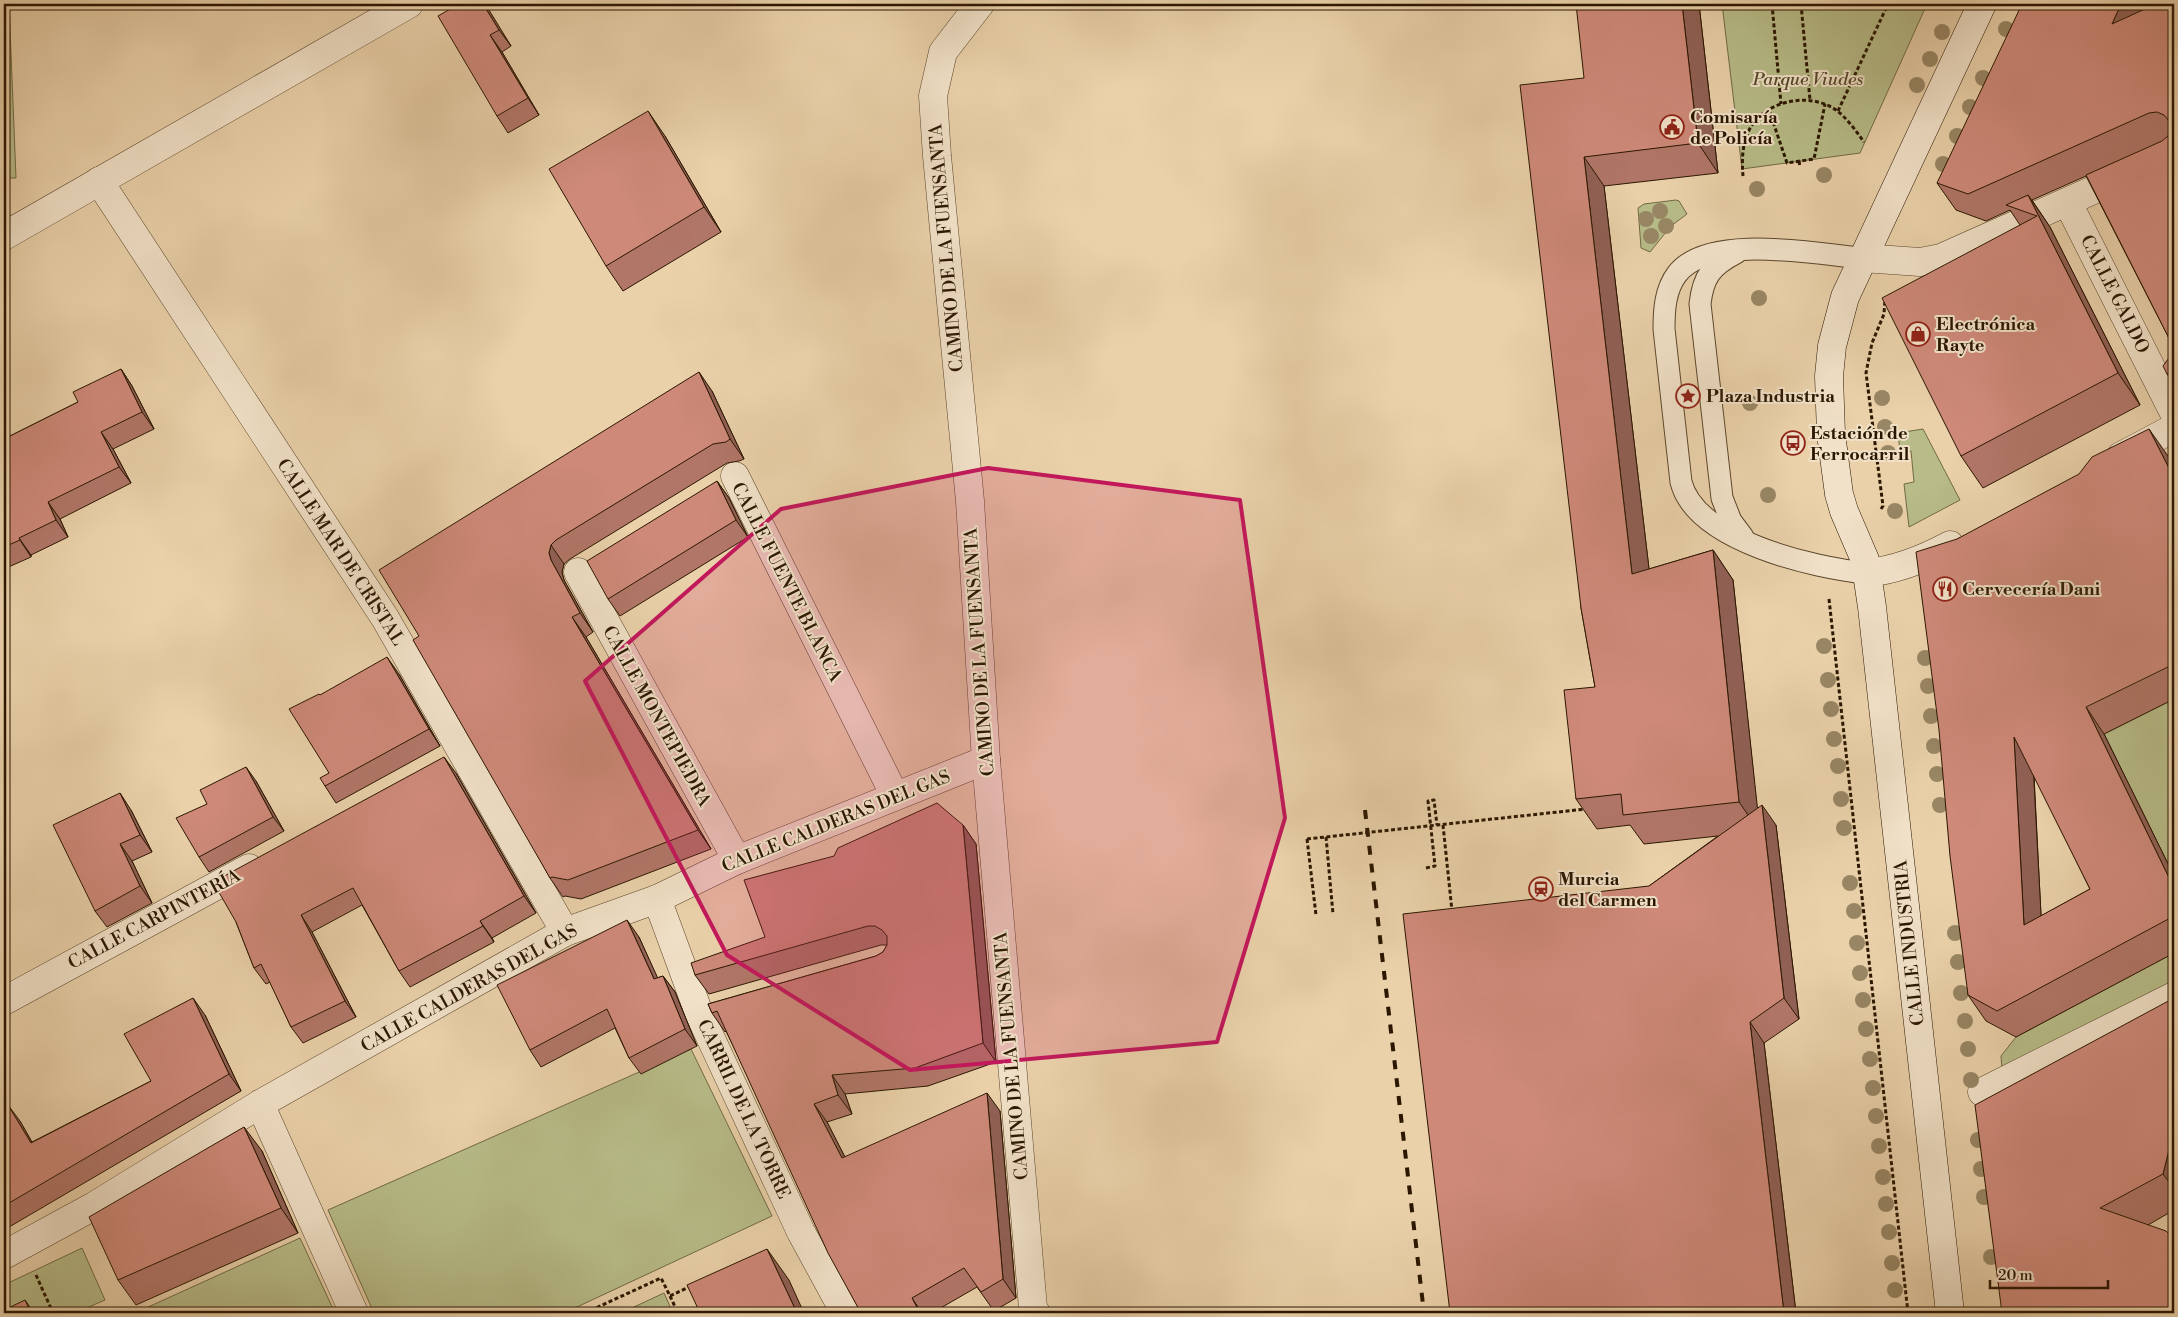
<svg xmlns="http://www.w3.org/2000/svg" width="2178" height="1317" font-family="'Libre Bodoni',serif">
  <style>
    .green { fill: #b7bc88; stroke: #716a44 }
    .lines { fill: none; stroke-linecap: round; stroke-linejoin: round }
    .service-casing { stroke: #5b462b; stroke-width: 23 }
    .pedestrian-casing { stroke: #5b462b; stroke-width: 29 }
    .minor-casing { stroke: #5b462b; stroke-width: 29 }
    .secondary-casing { stroke: #2b1701; stroke-width: 29 }
    .path { stroke: #2b1701; stroke-width: 3; stroke-dasharray: 4 2.5; stroke-linecap: butt }
    .service { stroke: #f1e1c8; stroke-width: 21 }
    .pedestrian { stroke: #f1e1c8; stroke-width: 28 }
    .minor { stroke: #f1e1c8; stroke-width: 28 }
    .secondary { stroke: #f1e1c8; stroke-width: 28 }
    .rail { stroke: #2b1701; stroke-width: 4; stroke-dasharray: 9 9; stroke-linecap: butt }
    .path-bridge { stroke: #2b1701; stroke-width: 3; stroke-dasharray: 4 2.5; stroke-linecap: butt }
    .tree { fill: #988664 }
    .wall { fill: #b17668; stroke: #2b1701; fill-rule: evenodd }
    .shaded-wall { fill: #906055; stroke: #2b1701 }
    .building { fill: #ce8979; stroke: #2b1701; fill-rule: evenodd }
    .marked { fill: #c2185b; fill-opacity: 0.2; stroke: #c2185b; stroke-width: 4; stroke-linejoin: round }
    .labels { text-anchor: middle; stroke-width: 4; stroke-linejoin: round; paint-order: stroke }
    .park-label { font-size: 18px; font-style: italic; fill: #55492a; stroke: #f1e1c8 }
    .poi-label { font-size: 18px; font-weight: bold; fill: #2b1701; stroke: #f1e1c8; text-anchor: start }
    .street-label { font-size: 18px; fill: #2b1701; stroke: #f1e1c8 }
  </style>
  <rect width="100%" height="100%" fill="#ead1aa"/>
  <filter id="stains"><feTurbulence type="fractalNoise" baseFrequency=".004" numOctaves="4"/><feColorMatrix values="0 0 0 0 .2 0 0 0 0 .09 0 0 0 0 .02 0 0 0 .5 -.17"/></filter>
  <radialGradient id="worn" r=".72"><stop offset=".6" stop-color="#630" stop-opacity="0"/><stop offset="1" stop-color="#630" stop-opacity=".3"/></radialGradient>
  <g class="green">
    <path d="M4,4H9L16,178H4Z"/>
    <path d="M1722,4H1927L1860,153L1742,169Z"/>
    <path d="M1676,200L1679,201L1687,214L1671,226L1650,252L1641,248L1638,208L1644,204Z"/>
    <path d="M1923,429L1960,500L1909,527L1904,484L1914,482L1911,451L1900,452L1898,433Z"/>
    <path d="M2174,699V876L2104,734Z"/>
    <path d="M2174,953V1024L2003,1081L2001,1056L2016,1037Z"/>
    <path d="M691,1049L772,1216L564,1313H374L328,1210Z"/>
    <path d="M300,1238L335,1313H135Z"/>
    <path d="M82,1248L105,1300L75,1313H4V1285Z"/>
    <path d="M664,1293L673,1313H621Z"/>
  </g>
  <g class="lines">
    <g class="service-casing">
      <g id="service">
        <path d="M1736,253C1711,266 1703,277 1700,304L1722,498L1731,521L1743,537"/>
        <path d="M1862,258C1817,254 1708,233 1677,274C1665,290 1664,310 1664,329L1681,482C1696,541 1814,568 1867,573"/>
      </g>
    </g>
    <g class="pedestrian-casing">
      <path id="pedestrian" d="M1982,1092L2174,996"/>
    </g>
    <g class="minor-casing">
      <g id="minor">
        <path d="M980,4L943,52L933,96L937,156L970,501L986,760L1033,1308L1036,1313"/>
        <path d="M99,181L385,618L565,932"/>
        <path d="M2068,203L2174,413"/>
        <path d="M4,236L409,4"/>
        <path d="M1862,258L1920,262L1941,258L2174,154"/>
        <path d="M2121,456L2174,428"/>
        <path d="M735,476L895,796"/>
        <path d="M578,572L737,860"/>
        <path d="M1867,573C1897,570 1924,559 1950,545"/>
        <path d="M657,899L699,1013L801,1232L845,1313"/>
        <path d="M4,1001L249,868"/>
        <path d="M260,1104L354,1313"/>
        <path d="M4,1255L94,1206L260,1104L565,932L657,899L737,860L986,760"/>
      </g>
    </g>
    <g class="secondary-casing">
      <path id="secondary" d="M1950,1313L1872,607L1865,560L1844,511L1839,494L1831,434L1829,376L1832,346L1845,297L1982,4"/>
    </g>
    <g class="path">
      <path d="M1772,4L1781,104"/>
      <path d="M1801,4L1810,100"/>
      <path d="M1769,110L1787,163L1814,159L1825,104"/>
      <path d="M1838,111L1888,4"/>
      <path d="M1799,161L1800,167"/>
      <path d="M1743,176C1742,165 1742,152 1745,141C1754,103 1806,89 1836,110C1847,118 1856,131 1864,142"/>
      <path d="M1881,509L1883,506L1866,373L1872,343L1884,314L1885,300"/>
      <path d="M1829,599L1908,1313"/>
      <path d="M1443,825L1452,911"/>
      <path d="M1326,837L1333,914"/>
      <path d="M1307,839L1316,915"/>
      <path d="M1426,868L1435,866L1428,801L1434,800L1437,825"/>
      <path d="M36,1275L53,1313"/>
      <path d="M670,1296L678,1313"/>
      <path d="M585,1313L661,1278L670,1296L691,1286"/>
    </g>
    <use href="#service" class="service"/>
    <use href="#pedestrian" class="pedestrian"/>
    <use href="#minor" class="minor"/>
    <use href="#secondary" class="secondary"/>
    <path class="rail" d="M1365,810L1424,1313"/>
    <path class="path-bridge" d="M1307,839L1586,809"/>
  </g>
  <g class="tree">
    <circle cx="2006" cy="29" r="8"/>
    <circle cx="1942" cy="32" r="8"/>
    <circle cx="1930" cy="59" r="8"/>
    <circle cx="1983" cy="78" r="8"/>
    <circle cx="1917" cy="85" r="8"/>
    <circle cx="1970" cy="107" r="8"/>
    <circle cx="1957" cy="136" r="8"/>
    <circle cx="1943" cy="164" r="8"/>
    <circle cx="1824" cy="175" r="8"/>
    <circle cx="1757" cy="189" r="8"/>
    <circle cx="1660" cy="211" r="8"/>
    <circle cx="1646" cy="219" r="8"/>
    <circle cx="1666" cy="226" r="8"/>
    <circle cx="1651" cy="236" r="8"/>
    <circle cx="1759" cy="298" r="8"/>
    <circle cx="1882" cy="398" r="8"/>
    <circle cx="1750" cy="403" r="8"/>
    <circle cx="1885" cy="427" r="8"/>
    <circle cx="1888" cy="453" r="8"/>
    <circle cx="1768" cy="495" r="8"/>
    <circle cx="1895" cy="511" r="8"/>
    <circle cx="1824" cy="646" r="8"/>
    <circle cx="1925" cy="658" r="8"/>
    <circle cx="1828" cy="680" r="8"/>
    <circle cx="1928" cy="686" r="8"/>
    <circle cx="1831" cy="709" r="8"/>
    <circle cx="1931" cy="716" r="8"/>
    <circle cx="1834" cy="739" r="8"/>
    <circle cx="1934" cy="746" r="8"/>
    <circle cx="1838" cy="766" r="8"/>
    <circle cx="1937" cy="774" r="8"/>
    <circle cx="1841" cy="799" r="8"/>
    <circle cx="1940" cy="805" r="8"/>
    <circle cx="1844" cy="828" r="8"/>
    <circle cx="1850" cy="883" r="8"/>
    <circle cx="1854" cy="911" r="8"/>
    <circle cx="1955" cy="933" r="8"/>
    <circle cx="1857" cy="943" r="8"/>
    <circle cx="1958" cy="962" r="8"/>
    <circle cx="1860" cy="973" r="8"/>
    <circle cx="1961" cy="993" r="8"/>
    <circle cx="1863" cy="1000" r="8"/>
    <circle cx="1965" cy="1021" r="8"/>
    <circle cx="1866" cy="1029" r="8"/>
    <circle cx="1968" cy="1049" r="8"/>
    <circle cx="1870" cy="1059" r="8"/>
    <circle cx="1971" cy="1080" r="8"/>
    <circle cx="1873" cy="1088" r="8"/>
    <circle cx="1876" cy="1116" r="8"/>
    <circle cx="1978" cy="1140" r="8"/>
    <circle cx="1879" cy="1146" r="8"/>
    <circle cx="1981" cy="1169" r="8"/>
    <circle cx="1883" cy="1177" r="8"/>
    <circle cx="1984" cy="1197" r="8"/>
    <circle cx="1886" cy="1204" r="8"/>
    <circle cx="1889" cy="1232" r="8"/>
    <circle cx="1991" cy="1257" r="8"/>
    <circle cx="1892" cy="1263" r="8"/>
    <circle cx="1895" cy="1290" r="8"/>
  </g>
  <g class="wall">
    <path d="M459,4H484L511,46L502,52L539,115L508,133L497,116Z"/>
    <path d="M1699,4L1718,173L1604,186L1649,569L1713,550L1733,580L1757,808L1776,825L1799,1019L1764,1043L1796,1313H1450L1649,886L1718,836L1644,844L1630,825L1597,829L1576,799L1595,687L1581,608L1584,78Z"/>
    <path d="M2174,4V348L2086,176L2032,200L2050,227L2140,405L1983,488L1961,456L2020,225L2010,210L1986,221L1956,210L1937,183L2151,6Z"/>
    <path d="M665,136L721,232L623,291L606,266Z"/>
    <path d="M2174,351V385L2167,374Z"/>
    <path d="M121,369L132,386L154,429L113,449L131,483L60,519L68,537L31,555V557L4,569V439L78,402Z"/>
    <path d="M712,391L744,459L739,461L727,463L570,559L564,564L562,572L564,580L593,632L586,637L711,849L581,899L565,896L563,897L550,878L419,636Z"/>
    <path d="M2168,456L2174,468V699L2104,734L2174,876V953L2016,1037L1986,1021L1968,995L1957,539ZM2034,775L2090,889L2041,916Z"/>
    <path d="M717,481L729,498L748,537L620,616L608,599Z"/>
    <path d="M399,674L440,746L336,803L325,786L329,773L321,695Z"/>
    <path d="M456,773L536,913L492,938L494,942L410,987L399,971L362,905L312,932L356,1017L303,1043L291,1027L270,982L266,984L254,968L236,922Z"/>
    <path d="M256,781L284,831L209,872L199,857Z"/>
    <path d="M131,810L152,852L132,861L152,903L107,927L95,911Z"/>
    <path d="M963,825L976,844L996,1062L928,1086L845,1094L852,1114L827,1122L845,1157L1000,1111L1016,1298L994,1311L977,1287L932,1313H861L726,1031L725,1032L712,1013L708,1004L876,956L883,952L887,945H881L709,994L695,975L765,937Z"/>
    <path d="M639,937L657,978L663,976L675,992L697,1046L641,1074L629,1058L615,1028L541,1067L530,1050Z"/>
    <path d="M2174,998V1210L2148,1225L2002,1313Z"/>
    <path d="M205,1015L241,1091L4,1230V1107L20,1121L32,1142L151,1081Z"/>
    <path d="M262,1151L298,1233L136,1305L118,1280Z"/>
  </g>
  <g class="shaded-wall">
    <path d="M483,4H484L489,10L511,46L499,30Z"/>
    <path d="M1682,4H1699L1718,173L1698,143Z"/>
    <path d="M2121,4H2152L2130,51L2112,24Z"/>
    <path d="M490,35L502,52L539,115L528,98Z"/>
    <path d="M648,111L665,136L721,232L704,207Z"/>
    <path d="M1584,157L1604,186L1653,603L1632,574Z"/>
    <path d="M2028,195L2050,227L2140,405L2118,373Z"/>
    <path d="M121,369L132,386L154,429L142,412Z"/>
    <path d="M699,372L712,391L744,459L730,439Z"/>
    <path d="M2149,429L2168,456L2174,468V478Z"/>
    <path d="M101,432L113,449L131,483L119,467Z"/>
    <path d="M717,481L729,498L748,537L736,520Z"/>
    <path d="M48,502L60,519L68,537L56,520Z"/>
    <path d="M19,538L31,555V557L20,540Z"/>
    <path d="M551,545L564,564L562,572L564,580L593,632L580,613L551,560L549,553Z"/>
    <path d="M1713,550L1733,580L1760,832L1739,802Z"/>
    <path d="M572,617L586,637L711,849L698,830Z"/>
    <path d="M387,657L399,674L440,746L429,729Z"/>
    <path d="M2086,707L2104,734L2174,876V888Z"/>
    <path d="M2014,737L2033,763L2043,952L2024,925Z"/>
    <path d="M444,757L456,773L536,913L524,896Z"/>
    <path d="M246,767L256,781L284,831L273,817Z"/>
    <path d="M120,793L131,810L152,852L140,835Z"/>
    <path d="M1762,805L1776,825L1799,1019L1784,998Z"/>
    <path d="M963,825L976,844L996,1062L983,1043Z"/>
    <path d="M120,844L132,861L152,903L140,886Z"/>
    <path d="M301,915L312,932L356,1017L345,1001Z"/>
    <path d="M627,920L639,937L666,996L654,979Z"/>
    <path d="M480,921L492,938L494,942L483,926Z"/>
    <path d="M663,976L675,992L697,1046L685,1029Z"/>
    <path d="M193,998L205,1015L241,1091L229,1074Z"/>
    <path d="M1750,1022L1764,1043L1796,1313H1784Z"/>
    <path d="M832,1075L845,1094L852,1114L838,1095Z"/>
    <path d="M987,1093L1000,1111L1016,1298L1003,1279Z"/>
    <path d="M814,1104L827,1122L855,1177L842,1158Z"/>
    <path d="M8,1105L20,1121L42,1160L31,1143Z"/>
    <path d="M244,1127L262,1151L298,1233L281,1208Z"/>
    <path d="M2169,1150L2174,1158V1189L2163,1174Z"/>
    <path d="M767,1249L789,1280L804,1313H797Z"/>
    <path d="M912,1298L922,1313H920Z"/>
    <path d="M25,1300L34,1313H31Z"/>
  </g>
  <g class="building">
    <path d="M459,4H483L499,30L490,35L528,98L497,116L438,16Z"/>
    <path d="M1576,4H1682L1698,143L1584,157L1632,574L1713,550L1739,802L1623,815L1621,794L1576,799L1564,690L1595,687L1581,608L1520,85L1584,78Z"/>
    <path d="M2022,4H2121L2112,24L2156,4H2174V348L2086,175L2162,141L2168,136L2171,129L2169,121L2164,115L2157,112L2149,113L1968,194L1937,183Z"/>
    <path d="M648,111L704,207L606,266L549,169Z"/>
    <path d="M2028,195L2118,373L1961,456L1882,298L2037,216L2006,205Z"/>
    <path d="M2174,351V370L2167,374L2163,366Z"/>
    <path d="M121,369L142,412L101,432L119,467L48,502L56,520L19,538L20,540L4,547V439L78,402L73,392Z"/>
    <path d="M699,372L730,439L726,442L713,444L556,540L551,545L549,553L551,560L580,613L572,617L698,830L568,880L552,877L550,878L413,640L419,636L379,570Z"/>
    <path d="M2149,429L2174,478V664L2086,707L2174,888V916L1997,1011L1968,995L1950,856L1939,730L1916,552L1957,539L2079,474L2092,457ZM2014,737L2090,889L2024,925Z"/>
    <path d="M717,481L736,520L608,599L587,561Z"/>
    <path d="M387,657L429,729L325,786L320,778L329,773L289,709L319,694L320,695Z"/>
    <path d="M444,757L524,896L480,921L483,926L399,971L353,888L301,915L345,1001L291,1027L261,964L254,968L236,922L213,882Z"/>
    <path d="M246,767L273,817L199,857L176,818L207,804L200,790Z"/>
    <path d="M120,793L140,835L120,844L140,886L95,911L53,825Z"/>
    <path d="M937,803L963,825L983,1043L915,1068L832,1075L838,1095L814,1104L842,1158L987,1093L1003,1279L981,1292L964,1268L912,1298L920,1313H861L828,1253L717,1011L712,1013L708,1004L876,956L883,952L887,945V936L882,930L875,926H868L695,975L691,963L765,937L744,880L834,856L838,848Z"/>
    <path d="M1762,805L1784,998L1750,1022L1784,1313H1450L1403,914L1649,886Z"/>
    <path d="M627,920L654,979L663,976L685,1029L629,1058L607,1009L530,1050L497,985Z"/>
    <path d="M193,998L229,1074L4,1206V1107L8,1105L31,1143L151,1081L124,1034Z"/>
    <path d="M2174,998V1147L2169,1150L2163,1174L2100,1208L2166,1231L2170,1235L2174,1243V1313H2002L1975,1105Z"/>
    <path d="M244,1127L281,1208L118,1280L89,1217Z"/>
    <path d="M767,1249L797,1313H700L687,1285Z"/>
    <path d="M25,1300L31,1313H4V1310Z"/>
  </g>
  <path class="marked" d="M988,468L1240,500L1285,818L1217,1042L910,1070L727,955L585,681L781,509Z"/>
  <defs>
    <g id="civic-ring" transform="scale(1.25)"><circle r="9.5" fill="#f1e1c8" stroke="#8f2418" stroke-width="1.5"/><path d="M-.6-6.5H3V-4.5H.6V-3L4-1V1h2V6H-6V1h2V-1L-.6-3ZM-1.2 2.5V6h2.4V2.5Z" fill="#8f2418"/></g>
    <g id="shop-ring" transform="scale(1.25)"><circle r="9.5" fill="#f1e1c8" stroke="#8f2418" stroke-width="1.5"/><path d="M-5-2.5h2.3a2.7 3.5 0 0 1 5.4 0H5L5.5 6h-11ZM-1.5-2.5h3a1.5 2.3 0 0 0-3 0Z" fill="#8f2418"/></g>
    <g id="sight-ring" transform="scale(1.25)"><circle r="9.5" fill="#f1e1c8" stroke="#8f2418" stroke-width="1.5"/><path d="M0-6L1.8-2.2L6-1.7L2.9 1.2L3.7 5.4L0 3.3L-3.7 5.4L-2.9 1.2L-6-1.7L-1.8-2.2Z" fill="#8f2418"/></g>
    <g id="bus-ring" transform="scale(1.25)"><circle r="9.5" fill="#f1e1c8" stroke="#8f2418" stroke-width="1.5"/><path d="M-5-6H5V4H4V6H2V4H-2V6H-4V4H-5ZM-3.5-4V0h7V-4ZM-3.5 1.2v1.5H-2V1.2ZM2 1.2v1.5H3.5V1.2Z" fill="#8f2418"/></g>
    <g id="restaurant-ring" transform="scale(1.25)"><circle r="9.5" fill="#f1e1c8" stroke="#8f2418" stroke-width="1.5"/><path d="M-5-6h1v4h1v-4h1v4h1v-4h1v5L-1.5 .5V6h-2V.5L-5-1ZM5-6V6H3V1.5H1.5Q1.5-4 5-6Z" fill="#8f2418"/></g>
    <g id="station-ring" transform="scale(1.25)"><circle r="9.5" fill="#f1e1c8" stroke="#8f2418" stroke-width="1.5"/><path d="M-3-6H3Q5-6 5-4V2Q5 4 3 4L4.5 6H3L1.5 4h-3L-3 6H-4.5L-3 4Q-5 4-5 2V-4Q-5-6-3-6ZM-3.5-4v3h7v-3ZM-3.5 1v1.5H-2V1ZM2 1v1.5H3.5V1Z" fill="#8f2418"/></g>
  </defs>
  <g fill-rule="evenodd">
    <use href="#civic-ring" x="1672" y="127"/>
    <use href="#shop-ring" x="1918" y="334"/>
    <use href="#sight-ring" x="1688" y="396"/>
    <use href="#bus-ring" x="1793" y="443"/>
    <use href="#restaurant-ring" x="1945" y="589"/>
    <use href="#station-ring" x="1541" y="889"/>
  </g>
  <g class="labels">
    <g class="park-label">
      <text x="1808" y="85">Parque Viudes</text>
    </g>
    <g class="poi-label">
      <text x="1690" y="123">Comisaría<tspan x="1690" dy="21">de Policía</tspan></text>
      <text x="1936" y="330">Electrónica<tspan x="1936" dy="21">Rayte</tspan></text>
      <text x="1706" y="402">Plaza Industria</text>
      <text x="1810" y="439">Estación de<tspan x="1810" dy="21">Ferrocarril</tspan></text>
      <text x="1962" y="595">Cervecería Dani</text>
      <text x="1558" y="885">Murcia<tspan x="1558" dy="21">del Carmen</tspan></text>
    </g>
    <g class="street-label">
      <text transform="translate(946 248) rotate(-95)" y="6">CAMINO DE LA FUENSANTA</text>
      <text transform="translate(2115 294) rotate(63)" y="6">CALLE GALDO</text>
      <text transform="translate(341 552) rotate(57)" y="6">CALLE MAR DE CRISTAL</text>
      <text transform="translate(787 582) rotate(63)" y="6">CALLE FUENTE BLANCA</text>
      <text transform="translate(979 652) rotate(-94)" y="6">CAMINO DE LA FUENSANTA</text>
      <text transform="translate(657 716) rotate(61)" y="6">CALLE MONTEPIEDRA</text>
      <text transform="translate(836 821) rotate(-22)" y="6">CALLE CALDERAS DEL GAS</text>
      <text transform="translate(154 919) rotate(-28)" y="6">CALLE CARPINTERÍA</text>
      <text transform="translate(1909 943) rotate(-96)" y="6">CALLE INDUSTRIA</text>
      <text transform="translate(469 988) rotate(-29)" y="6">CALLE CALDERAS DEL GAS</text>
      <text transform="translate(1011 1056) rotate(-95)" y="6">CAMINO DE LA FUENSANTA</text>
      <text transform="translate(744 1109) rotate(65)" y="6">CARRIL DE LA TORRE</text>
    </g>
  </g>
  <rect width="2178" height="1317" fill="none" stroke="#ead1aa" stroke-width="20"/>
  <rect x="5" y="5" width="2168" height="1307" fill="none" stroke="#2b1701" stroke-width="2.5"/>
  <rect x="10" y="10" width="2158" height="1297" fill="none" stroke="#2b1701"/>
  <path d="M1990 1280v8h118v-8" fill="none" stroke="#2b1701" stroke-width="2.5"/>
  <text x="1998" y="1280" font-size="15" fill="#2b1701" stroke="#f1e1c8" stroke-width="4" paint-order="stroke">20 m</text>
  <rect width="100%" height="100%" filter="url(#stains)"/>
  <rect width="100%" height="100%" fill="url(#worn)"/>
</svg>
